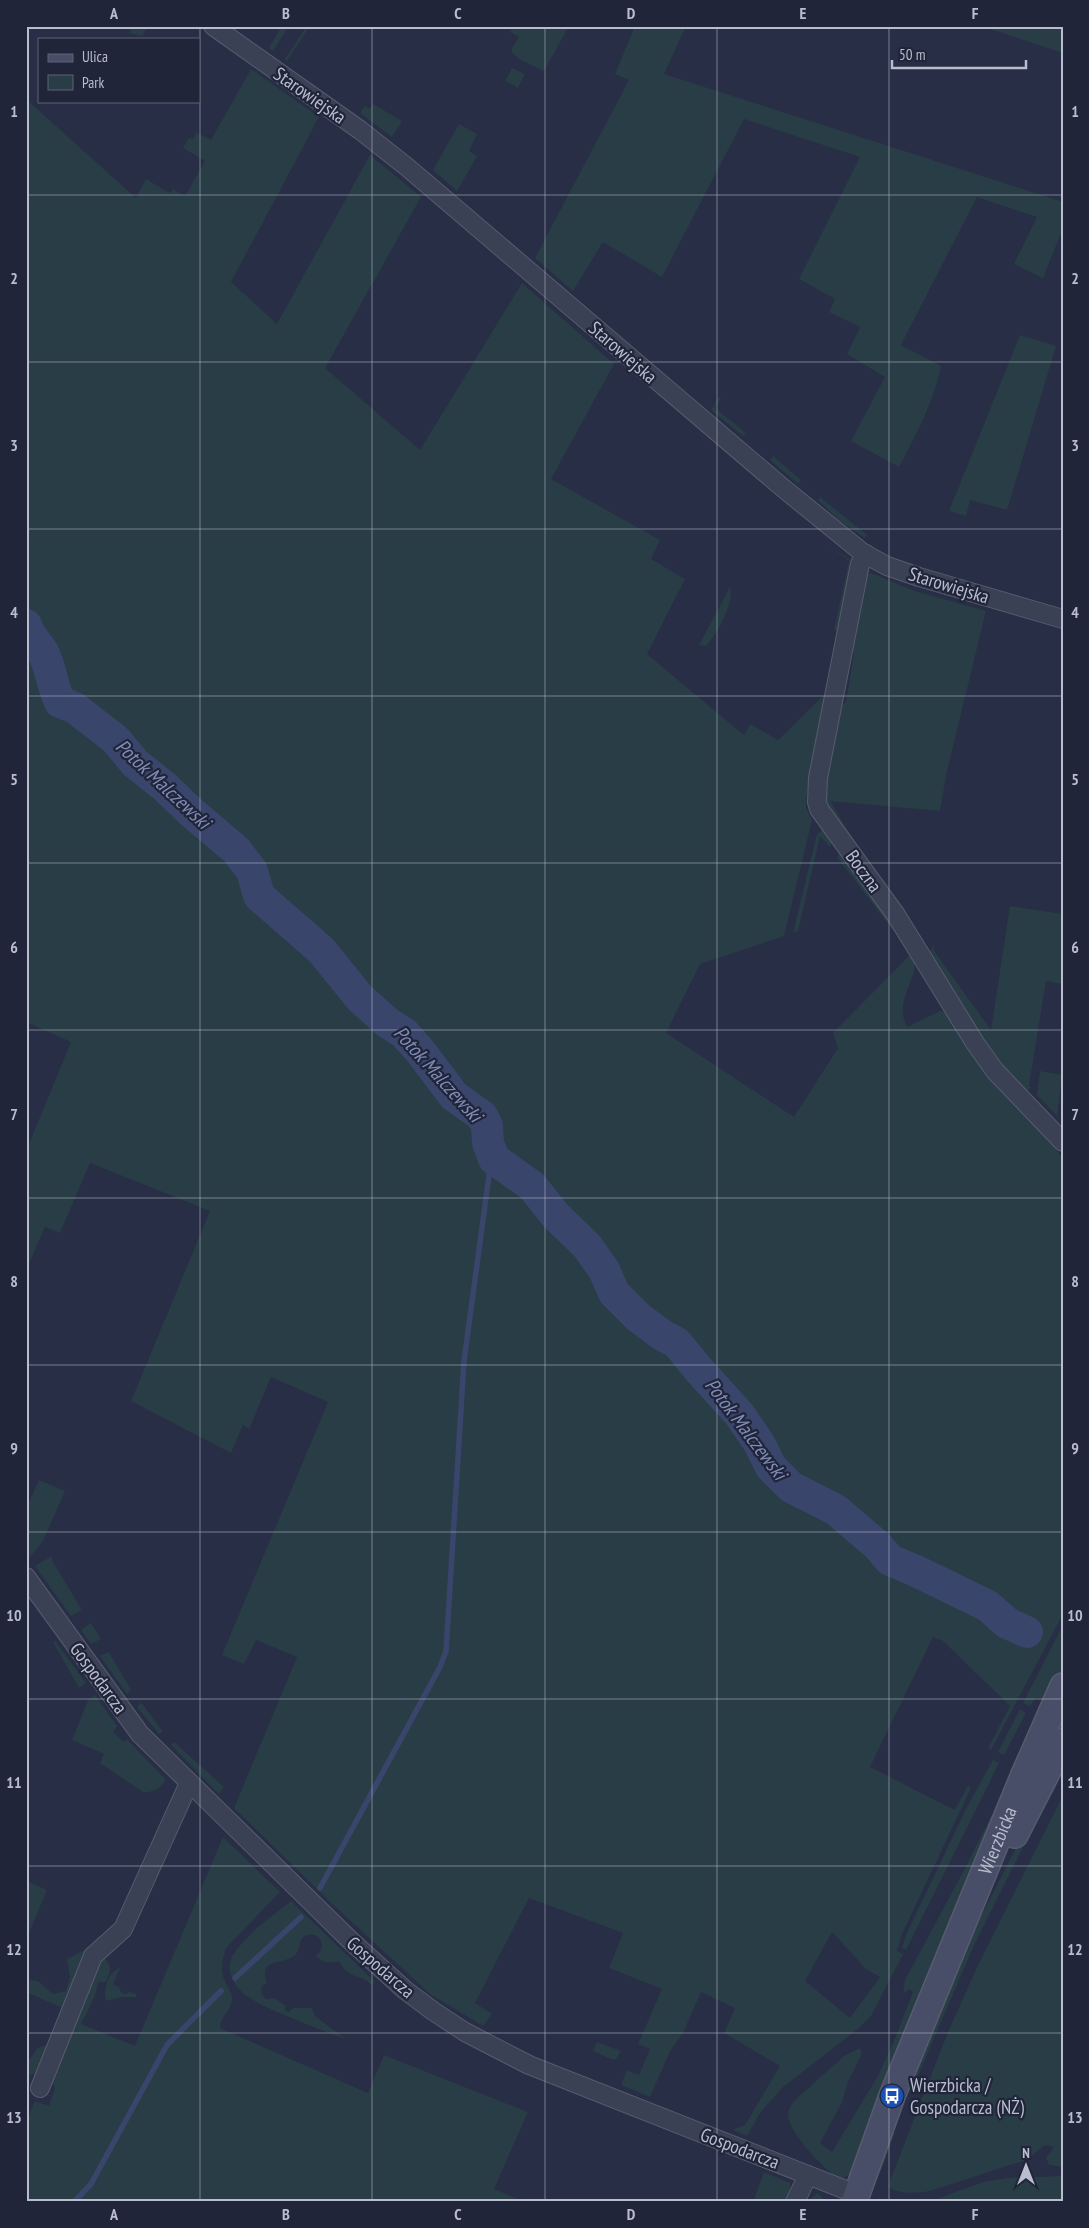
<svg xmlns="http://www.w3.org/2000/svg" width="1089" height="2228" font-family="'PT Sans Narrow',sans-serif">
  <style>
    .green { fill: #293d46; fill-rule: evenodd }
    .lines { fill: none; stroke-linecap: round; stroke-linejoin: round }
    .stream { stroke: #3a456c; stroke-width: 5.5 }
    .river { stroke: #3a456c; stroke-width: 32 }
    .street-casing { stroke: #575b6f; stroke-width: 20 }
    .secondary-casing { stroke: #575b6f; stroke-width: 28 }
    .street { stroke: #3b4154; stroke-width: 18 }
    .secondary { stroke: #494e68; stroke-width: 25 }
    .grid { fill: none; stroke: #b9bdce; stroke-width: 1; stroke-opacity: 0.55 }
    .labels { text-anchor: middle; stroke-width: 4.5; stroke-linejoin: round; paint-order: stroke }
    .street-label { font-size: 19px; fill: #b9bdce; stroke: #20253a }
    .poi-label { font-size: 19px; fill: #b9bdce; stroke: #20253a; text-anchor: start }
    .water-label { font-size: 20px; font-style: italic; fill: #7f8cb5; stroke: #20253a }
    .neatline { fill: none; stroke: #b9bdce; stroke-width: 2 }
    .grid-label { font-size: 16px; text-anchor: middle; font-weight: bold; fill: #b9bdce }
  </style>
  <rect width="100%" height="100%" fill="#272e45"/>
  <g class="green">
    <path d="M133,26H149L142,36L129,33Z"/>
    <path d="M282,26H289L273,51L269,48Z"/>
    <path d="M307,26H310L287,61L285,59Z"/>
    <path d="M513,26H569L544,71L521,60L512,53V48L519,37L510,32Z"/>
    <path d="M635,26H686L664,74L1063,202V228L1043,278L1014,264L1037,217L977,197L901,345L941,366C934,402 916,435 899,467L851,441L885,377L847,354L860,327L829,312L835,299L799,279L860,157L744,119L662,277L603,242L573,291L535,258L629,80L615,74Z"/>
    <path d="M981,26H1063V53Z"/>
    <path d="M512,68L525,74L518,88L505,81Z"/>
    <path d="M251,69L319,117L231,282L277,324L370,155L421,197L325,368L420,450L522,283L614,364L551,479L660,540L651,559L685,579L647,654L744,735L750,724L778,740L826,693L806,799V808L812,820L784,936L700,964L666,1033L794,1117L838,1048L833,1033L911,954L837,857L841,851C859,873 915,934 915,961C915,985 894,1001 907,1027L940,1011L945,1012L964,1041L999,1083L1037,1123L1063,1159V1614L991,1750L988,1748L1010,1706L943,1641L933,1637L870,1767L955,1810L968,1785L971,1788L902,1934L897,1951L903,1954L871,2016L859,2028L782,2088L760,2113L747,2136L733,2130L734,2129L745,2125L780,2066L724,2033L735,2008L701,1992L683,2033L670,2051L650,2097L621,2085L627,2070L639,2075L650,2049L638,2044L662,1989L609,1968L623,1933L529,1898L475,2003L492,2014L483,2026L430,1994L329,1901L234,1808L297,1657L256,1640L244,1664L222,1655L328,1402L271,1377L249,1429L243,1425L231,1453L131,1401L210,1211L90,1163L60,1233L45,1227L26,1270V1151L71,1042L26,1022V99L136,198L146,179L170,193L173,189L185,196L205,161L183,148L189,138L193,139L196,132L211,140ZM832,1932L866,1969L880,1977L850,2018L805,1981Z"/>
    <path d="M373,104L402,121L392,137L360,113L365,106L369,109Z"/>
    <path d="M459,124L477,134L469,151L477,156L457,191L433,170Z"/>
    <path d="M1020,335L1056,346L1007,510L970,500L966,516L949,511Z"/>
    <path d="M719,397L721,398L715,408L746,433L743,436L711,410Z"/>
    <path d="M773,456L801,480L798,484L770,460Z"/>
    <path d="M820,497L867,535L865,538L840,521L818,500Z"/>
    <path d="M823,541L850,560L840,632L834,630L849,561Z"/>
    <path d="M871,573L915,591L986,611L947,771L940,811L830,801L859,850L825,804V771L842,705L846,702L854,653L849,650L865,577Z"/>
    <path d="M730,587C735,602 717,634 706,646L699,645Z"/>
    <path d="M823,830L832,841L830,847L820,836L798,931L793,933L817,834Z"/>
    <path d="M1010,906L1063,914V984L1046,981L1029,1086L1031,1088L1024,1094L1007,1077L929,954L934,944V951L991,1030Z"/>
    <path d="M1040,1071L1062,1075L1057,1116L1037,1095Z"/>
    <path d="M39,1480L65,1491L43,1541L29,1558L26,1554V1509Z"/>
    <path d="M52,1556V1560L82,1610L71,1616L35,1566Z"/>
    <path d="M91,1623L101,1639L91,1644L81,1630Z"/>
    <path d="M1063,1625V1669L1040,1725L1045,1701L1036,1697L1030,1706L1023,1703Z"/>
    <path d="M55,1641L86,1683L79,1688L53,1642Z"/>
    <path d="M109,1652L131,1690L127,1694L100,1656Z"/>
    <path d="M95,1695L117,1726L113,1732L124,1742L127,1739L166,1780C161,1788 153,1793 143,1792L100,1763L104,1754L72,1740L88,1700Z"/>
    <path d="M141,1702L163,1732L159,1734L137,1707Z"/>
    <path d="M1020,1709L1026,1713L1004,1755L998,1752Z"/>
    <path d="M174,1742L224,1787L219,1794L171,1745Z"/>
    <path d="M993,1760L999,1763L906,1950L902,1948L906,1935L966,1809Z"/>
    <path d="M1018,1763L853,2172L844,2178L836,2177C823,2168 788,2131 788,2115C788,2110 791,2106 794,2101L844,2056L860,2048L862,2053L848,2082L842,2102L820,2143L832,2152L878,2076L894,2041L913,1992L910,1989L903,1994L905,1980L962,1874Z"/>
    <path d="M1063,1767L975,1943L913,2087L907,2085L973,1932L1050,1782Z"/>
    <path d="M1063,1795V2167L1049,2165L1046,2158L1054,2147L1045,2145L1026,2160L930,2191C917,2193 898,2195 888,2186L948,2032L978,1965Z"/>
    <path d="M223,1837L280,1892L226,1948C223,1957 220,1969 224,1979C226,1985 231,1990 232,1997C233,2010 221,2015 220,2028L368,2093L384,2055L528,2112L494,2189L526,2202H26V2122L35,2101L49,2106L55,2088L50,2079L102,1959L104,1957C113,1966 110,1972 106,1982H98C96,1998 88,2010 81,2024L135,2046Z"/>
    <path d="M26,1881L47,1890L26,1940Z"/>
    <path d="M291,1901L375,1982L371,1985C362,1973 349,1981 339,1961C330,1964 324,1963 316,1956C330,1945 316,1927 302,1938C299,1943 300,1949 296,1954C286,1966 257,1956 267,1983L262,1986L261,1993L266,1999L274,1998L285,2005V2011L289,2012L293,2008H312L315,2016L347,2040C324,2030 253,2006 240,1990C231,1981 226,1966 233,1955C247,1933 271,1917 291,1901Z"/>
    <path d="M88,1948L91,1949L65,2009L26,1992V1982C39,1976 43,1987 53,1994L66,1991L70,1977L67,1959Z"/>
    <path d="M120,1968L113,1984L119,1987L121,1992L125,1994L130,1992L136,1994V1997H122L106,2001C103,1990 108,1971 120,1968Z"/>
    <path d="M597,2042L621,2051L616,2059H611L593,2051Z"/>
    <path d="M47,2044H50L38,2073L26,2076V2064L37,2049Z"/>
    <path d="M889,2131L895,2133L880,2173L878,2170Z"/>
    <path d="M764,2172L790,2183V2191L786,2202H753Z"/>
    <path d="M1063,2176V2202H928L983,2182L1007,2178Z"/>
    <path d="M818,2193L826,2202H806Z"/>
  </g>
  <g class="lines">
    <g class="stream">
      <path d="M320,1888L440,1667L446,1651L464,1361L490,1168L494,1159"/>
      <path d="M235,1978L301,1917"/>
      <path d="M74,2202L91,2184L167,2045L221,1991"/>
    </g>
    <path class="river" d="M26,625C29,637 37,642 43,652C51,668 52,686 60,702L75,708L116,740L135,763L165,787L190,811L236,850L252,871L259,896L321,950L360,998L388,1023L404,1033L420,1051L454,1096L482,1116L487,1126L488,1143L494,1159L532,1186L556,1216L587,1246L604,1270L614,1293L638,1317L662,1335L677,1343L699,1370L739,1414L759,1443L771,1467L791,1487L836,1510L877,1545L890,1560L916,1571L988,1606L1007,1623L1027,1632"/>
    <g class="street-casing">
      <g id="street">
        <path d="M213,26L360,130L407,167L783,488L863,553L887,566L919,577L1063,619"/>
        <path d="M866,554L860,564L818,778L817,802L819,809L896,915L975,1043L995,1071L1063,1142"/>
        <path d="M26,1577L140,1734L351,1941L405,1990L433,2011L465,2032L529,2065L856,2194"/>
        <path d="M40,2088L93,1956L123,1929L189,1783"/>
        <path d="M795,2202L808,2175"/>
      </g>
    </g>
    <g class="secondary-casing">
      <g id="secondary">
        <path d="M1015,1835L1063,1741"/>
        <path id="s1" d="M854,2202L892,2096L1023,1777L1063,1686"/>
      </g>
    </g>
    <use href="#street" class="street"/>
    <use href="#secondary" class="secondary"/>
  </g>
  <path class="grid" d="M200,26V2202M372,26V2202M545,26V2202M717,26V2202M889,26V2202M26,195H1063M26,362H1063M26,529H1063M26,696H1063M26,863H1063M26,1030H1063M26,1198H1063M26,1365H1063M26,1532H1063M26,1699H1063M26,1866H1063M26,2033H1063"/>
  <defs>
    <g id="bus-disc" transform="scale(1.25)"><circle r="9.5" fill="#1a4fb4" stroke="#20253a"/><path d="M-5-6H5V4H4V6H2V4H-2V6H-4V4H-5ZM-3.5-4V0h7V-4ZM-3.5 1.2v1.5H-2V1.2ZM2 1.2v1.5H3.5V1.2Z" fill="#fff"/></g>
  </defs>
  <g fill-rule="evenodd">
    <use href="#bus-disc" x="892" y="2096"/>
  </g>
  <g class="labels">
    <g class="street-label">
      <text transform="translate(310 95) rotate(35)" y="7">Starowiejska</text>
      <text transform="translate(623 352) rotate(41)" y="7">Starowiejska</text>
      <text transform="translate(949 585) rotate(17)" y="7">Starowiejska</text>
      <text transform="translate(864 871) rotate(54)" y="7">Boczna</text>
      <text transform="translate(99 1678) rotate(54)" y="7">Gospodarcza</text>
      <text dy="7" stroke="none"><textPath href="#s1" startOffset="389">Wierzbicka</textPath></text>
      <text transform="translate(381 1967) rotate(41)" y="7">Gospodarcza</text>
      <text transform="translate(740 2148) rotate(21)" y="7">Gospodarcza</text>
    </g>
    <g class="poi-label">
      <text x="910" y="2092">Wierzbicka /<tspan x="910" dy="22">Gospodarcza (NŻ)</tspan></text>
    </g>
    <g class="water-label">
      <text transform="translate(163 784) rotate(43)" y="7">Potok Malczewski</text>
      <text transform="translate(438 1074) rotate(48)" y="7">Potok Malczewski</text>
      <text transform="translate(746 1429) rotate(53)" y="7">Potok Malczewski</text>
    </g>
  </g>
  <rect width="1089" height="2228" fill="none" stroke="#20253a" stroke-width="55"/>
  <rect x="38" y="38" width="162" height="65" fill="#20253a" stroke="#5d6275"/>
  <rect x="48" y="54" width="25" height="8" fill="#494e68" stroke="#5d6275"/>
  <text x="82" y="62" font-size="15" fill="#b9bdce">Ulica</text>
  <rect x="48" y="75" width="25" height="15" fill="#293d46" stroke="#5d6275"/>
  <text x="82" y="88" font-size="15" fill="#b9bdce">Park</text>
  <g transform="translate(1026 2166)" stroke="#20253a" stroke-width="4" paint-order="stroke">
  <path d="M0-4L9 19L0 12L-9 19Z" fill="#b9bdce"/>
  <text y="-8" font-size="14" font-weight="bold" text-anchor="middle" fill="#b9bdce">N</text>
  </g>
  <path d="M892 60v8h134v-8" fill="none" stroke="#b9bdce" stroke-width="2.5"/>
  <text x="899" y="60" font-size="15" fill="#b9bdce" stroke="#20253a" stroke-width="4" paint-order="stroke">50 m</text>
  <rect x="28" y="28" width="1034" height="2172" class="neatline"/>
  <g class="grid-label">
    <text x="114" y="19">A</text>
    <text x="286" y="19">B</text>
    <text x="458" y="19">C</text>
    <text x="631" y="19">D</text>
    <text x="803" y="19">E</text>
    <text x="975" y="19">F</text>
    <text x="14" y="117">1</text>
    <text x="1075" y="117">1</text>
    <text x="14" y="284">2</text>
    <text x="1075" y="284">2</text>
    <text x="14" y="451">3</text>
    <text x="1075" y="451">3</text>
    <text x="14" y="618">4</text>
    <text x="1075" y="618">4</text>
    <text x="14" y="785">5</text>
    <text x="1075" y="785">5</text>
    <text x="14" y="953">6</text>
    <text x="1075" y="953">6</text>
    <text x="14" y="1120">7</text>
    <text x="1075" y="1120">7</text>
    <text x="14" y="1287">8</text>
    <text x="1075" y="1287">8</text>
    <text x="14" y="1454">9</text>
    <text x="1075" y="1454">9</text>
    <text x="14" y="1621">10</text>
    <text x="1075" y="1621">10</text>
    <text x="14" y="1788">11</text>
    <text x="1075" y="1788">11</text>
    <text x="14" y="1955">12</text>
    <text x="1075" y="1955">12</text>
    <text x="14" y="2123">13</text>
    <text x="1075" y="2123">13</text>
    <text x="114" y="2220">A</text>
    <text x="286" y="2220">B</text>
    <text x="458" y="2220">C</text>
    <text x="631" y="2220">D</text>
    <text x="803" y="2220">E</text>
    <text x="975" y="2220">F</text>
  </g>
</svg>
